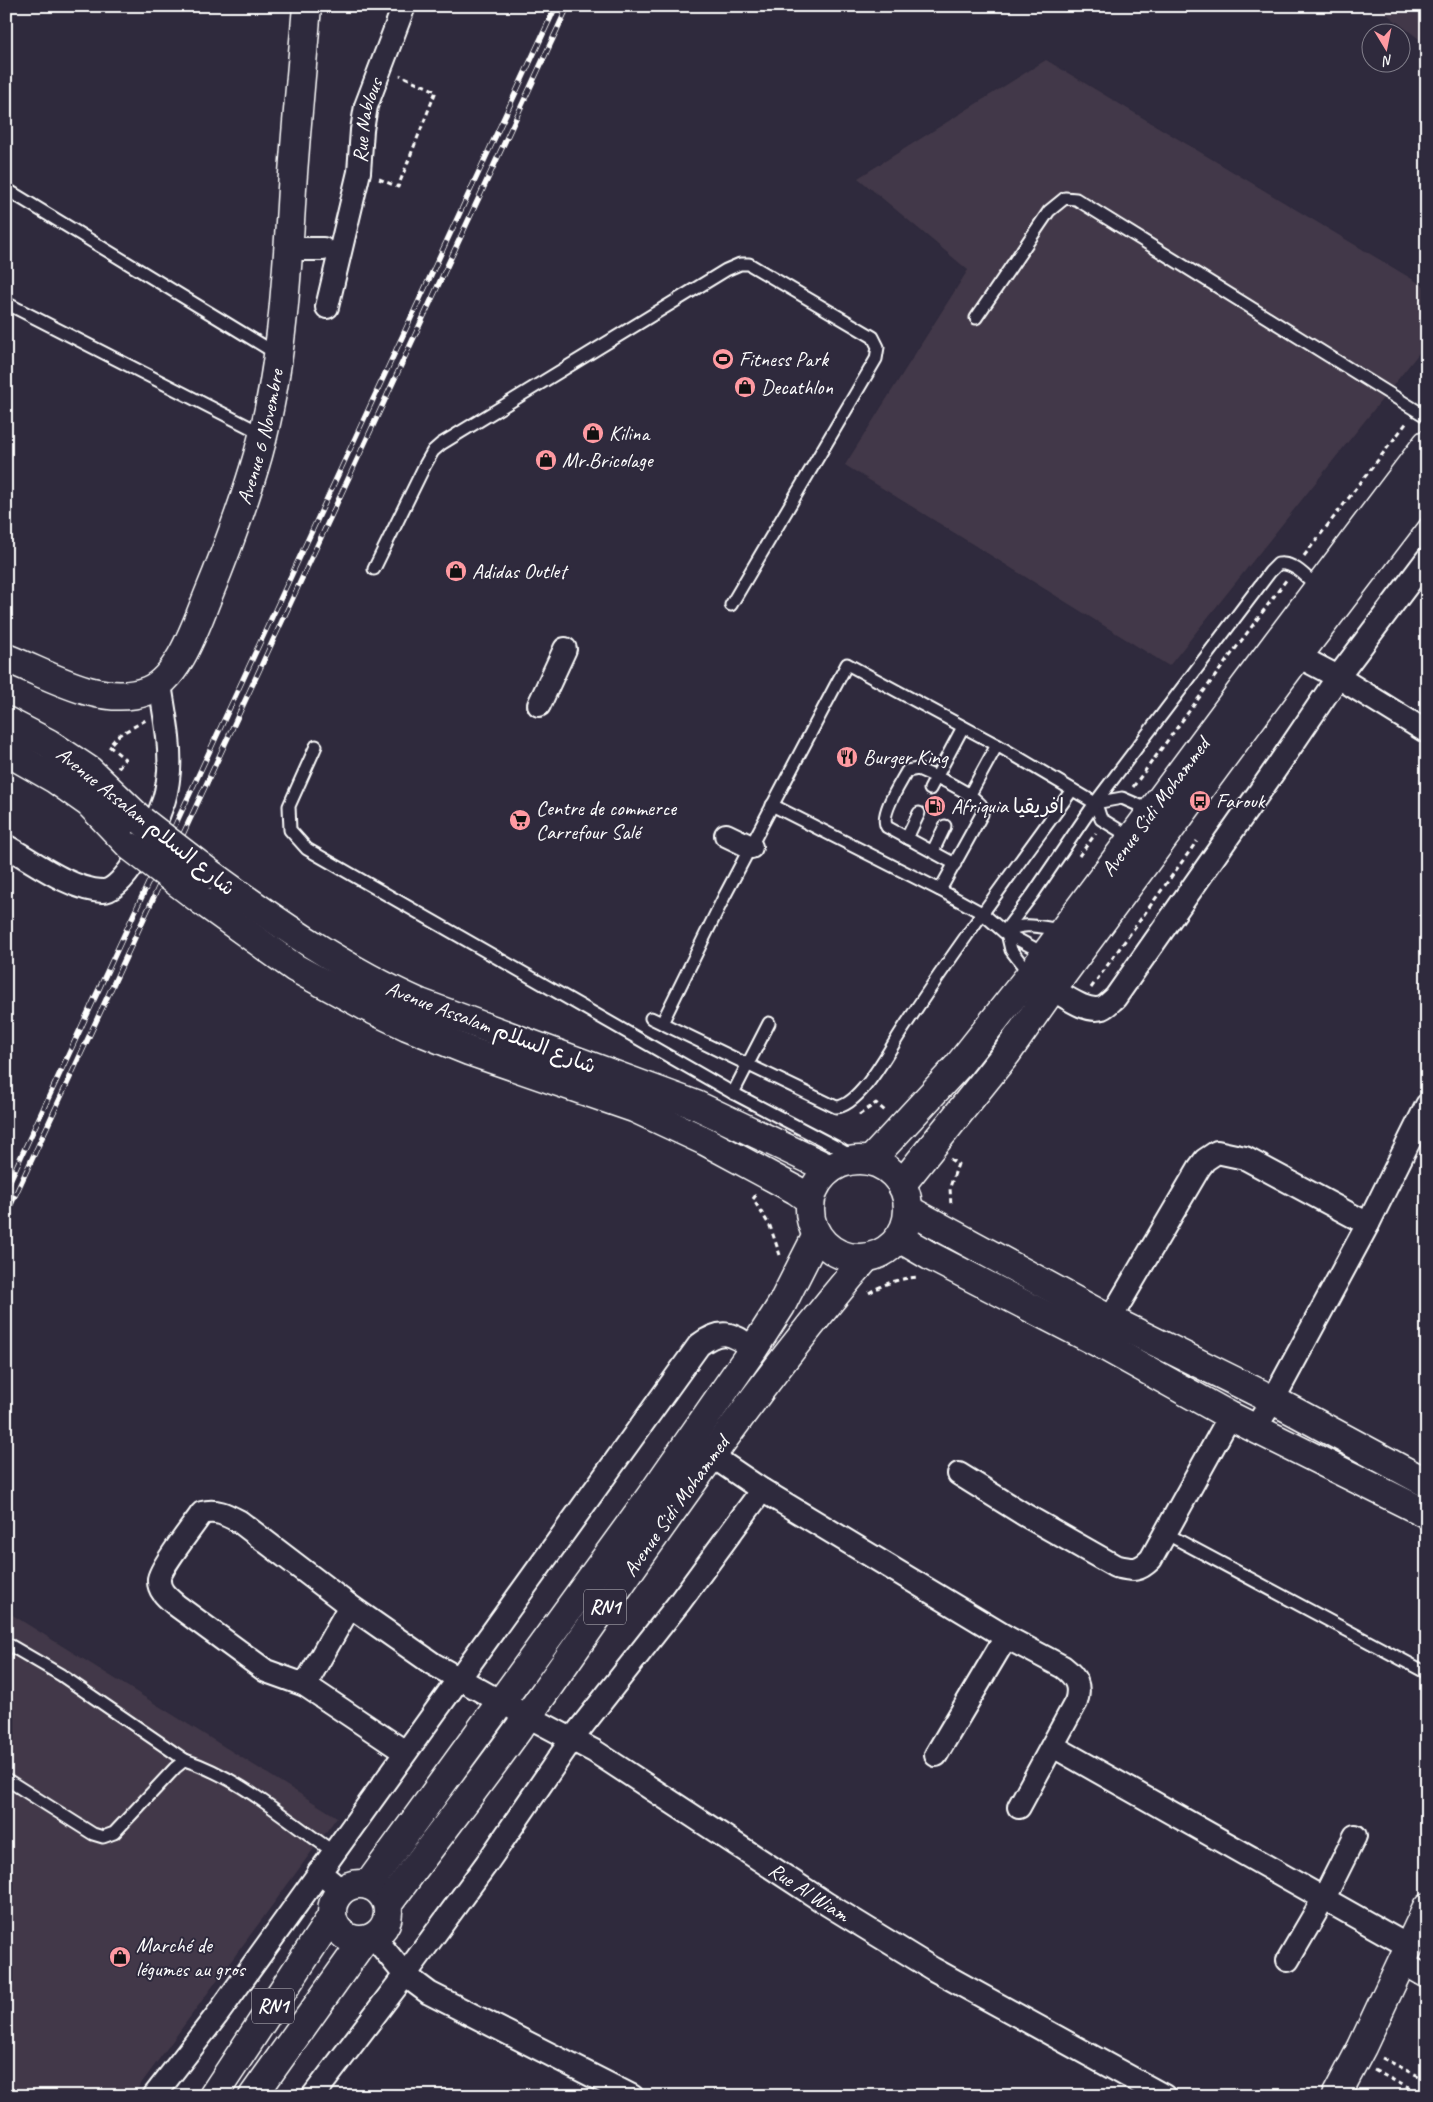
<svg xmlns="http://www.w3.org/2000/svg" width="1433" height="2102" font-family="Caveat,'Playpen Sans Arabic',sans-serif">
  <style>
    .built { fill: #423848 }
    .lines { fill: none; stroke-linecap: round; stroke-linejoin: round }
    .lane-casing { stroke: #fff; stroke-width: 15 }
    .street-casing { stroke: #fff; stroke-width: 26 }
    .secondary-casing { stroke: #fff; stroke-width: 31 }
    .primary-casing { stroke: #fff; stroke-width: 31 }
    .path { stroke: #fff; stroke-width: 3; stroke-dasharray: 5 4; stroke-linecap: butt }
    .lane { stroke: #2f2a3d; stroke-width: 11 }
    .street { stroke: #2f2a3d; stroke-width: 22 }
    .secondary { stroke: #2f2a3d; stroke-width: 28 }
    .primary { stroke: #2f2a3d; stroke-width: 28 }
    .rail-casing { stroke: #fff; stroke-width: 5.5 }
    .rail { stroke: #2f2a3d; stroke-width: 4; stroke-dasharray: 11; stroke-linecap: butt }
    .secondary-bridge-casing { stroke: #fff; stroke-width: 31; stroke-linecap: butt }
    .secondary-bridge { stroke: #2f2a3d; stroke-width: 28 }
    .labels { text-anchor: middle; stroke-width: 4; stroke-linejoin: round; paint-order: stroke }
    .shield { fill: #2f2a3d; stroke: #c1bfc5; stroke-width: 1 }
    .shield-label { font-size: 20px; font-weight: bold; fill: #fff }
    .street-label { font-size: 21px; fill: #fff; stroke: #2f2a3d }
    .poi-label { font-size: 21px; fill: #fff; stroke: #2f2a3d; text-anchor: start }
  </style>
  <rect width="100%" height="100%" fill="#2f2a3d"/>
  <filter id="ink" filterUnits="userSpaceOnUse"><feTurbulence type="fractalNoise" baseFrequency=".02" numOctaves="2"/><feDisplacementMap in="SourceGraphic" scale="10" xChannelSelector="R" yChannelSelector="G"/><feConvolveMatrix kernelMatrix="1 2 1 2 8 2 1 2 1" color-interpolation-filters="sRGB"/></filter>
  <g filter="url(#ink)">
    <g class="built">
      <path d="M1376,6H1427V45Z"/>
      <path d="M1046,60L1427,288V343L1169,666L845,465L968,270L858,178Z"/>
      <path d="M6,1611L337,1817L132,2096H6Z"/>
    </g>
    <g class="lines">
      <g class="lane-casing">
        <g id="lane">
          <path d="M6,189L277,354"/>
          <path d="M6,303L263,434"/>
          <path d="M976,318L1049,211L1065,198L1076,199L1427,417"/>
          <path d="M374,569L425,465L433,451L441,444L726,270L740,264H749L873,337L878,347L876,359L731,605"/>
          <path d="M316,746L289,806L290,830L307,849L733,1093L836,1147L856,1159"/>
          <path d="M930,789L963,727"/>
          <path d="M969,796L997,745"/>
          <path d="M1096,804L1101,819L1132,838"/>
          <path d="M772,805L940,890L982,913L1004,932L1045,954"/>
          <path d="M907,838L919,813"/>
          <path d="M933,851L945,826"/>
          <path d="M940,890L982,814C983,809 983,806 979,803C966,789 936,777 918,769L907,771C900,784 879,815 887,827L955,864"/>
          <path d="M1004,932L1033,894L1095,803L1270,572L1278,564C1294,561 1308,579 1319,589"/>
          <path d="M1030,975L1011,950L1007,933C1020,920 1045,928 1061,930"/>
          <path d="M651,1018L836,1107C860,1106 888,1052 901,1032C955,949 1014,870 1072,790"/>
          <path d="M662,1023L724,897L847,664L997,745L1095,803L1122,798L1152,811"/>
          <path d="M733,1093L769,1023"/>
          <path d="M1165,1533L1427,1673"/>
          <path d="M6,1643L61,1675L185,1760"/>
          <path d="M6,1779L93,1834L103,1837L114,1833L175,1768L185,1760C241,1778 286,1820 334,1852"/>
        </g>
      </g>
      <g class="street-casing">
        <g id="street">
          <path d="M289,249H323"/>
          <path id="s1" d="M327,307L359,172L362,130L366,106L404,6"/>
          <path d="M1298,656L1338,677L1427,732"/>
          <path d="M539,705L565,649"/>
          <path d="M726,835L751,847"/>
          <path d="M6,846C33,861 71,890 102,891C125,892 154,829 161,808C166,797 168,783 169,771C171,742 164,712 160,684"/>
          <path d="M1052,989C1065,996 1086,1013 1102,1008C1107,1006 1111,1001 1115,998L1277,767L1338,677L1427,559"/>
          <path d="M1102,1333L1199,1168L1205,1160L1217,1152L1245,1158L1368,1224"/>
          <path d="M1255,1428L1273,1400L1368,1224L1427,1105"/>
          <path d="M712,1456L762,1490L1006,1637L1063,1667C1076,1677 1081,1686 1076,1702L1019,1807"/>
          <path d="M959,1474L1025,1515L1115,1566C1133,1570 1138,1572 1151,1559L1230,1416"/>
          <path d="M305,1685L350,1606"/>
          <path d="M1053,1746L1408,1946"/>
          <path id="s2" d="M405,1752L305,1685L266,1671L176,1605C168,1598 158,1591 159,1579C159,1570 194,1524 202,1513C217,1509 227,1515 240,1522L350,1606L433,1664L501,1702L594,1751L827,1904L933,1969L1164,2096"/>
          <path d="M936,1755L1006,1637"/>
          <path d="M319,1872L342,1891"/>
          <path d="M374,1937L405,1975L429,1993L632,2096"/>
          <path d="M1288,1960L1323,1900L1355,1836"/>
          <path d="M1401,1962L1427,1977"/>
          <path d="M154,2096L217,2015L699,1345C723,1327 731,1334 754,1348"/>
          <path d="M313,2096L405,1975L487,1863L572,1739L679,1603L762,1490"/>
        </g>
      </g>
      <g class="secondary-casing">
        <g id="secondary">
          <path id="s3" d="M6,658C48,674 101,708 147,691C178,679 195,628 207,598C226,552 244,504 258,455C282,369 287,277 292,188C296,128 302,67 307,6"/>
          <path d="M6,721L48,743L90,771L142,821"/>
          <path d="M6,751L55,779L89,803L131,847"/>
          <path d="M212,875C278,923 345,970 420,1003L696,1105L830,1169"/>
          <path d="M202,901L295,968L365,1006L407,1026L469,1051L634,1108L705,1141L796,1190L810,1200"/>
          <path d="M909,1210L1109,1319L1273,1400L1427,1483"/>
          <path d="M899,1238L930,1256L1097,1342L1230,1416L1427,1514"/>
          <path d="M1336,2096L1362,2047L1427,1908"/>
        </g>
      </g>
      <g class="primary-casing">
        <g id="primary">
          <circle cx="859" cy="1209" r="49"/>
          <path id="s4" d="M870,1161L958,1066L1030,975L1276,644L1427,444"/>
          <path d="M902,1184L1007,1053L1052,989L1298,656L1427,487"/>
          <circle cx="360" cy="1912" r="28"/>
          <path d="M368,1885L650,1497L754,1348L781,1306L817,1235"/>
          <path id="s5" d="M388,1904C435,1840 484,1778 530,1713C639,1559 744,1401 866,1258"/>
          <path d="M213,2096L332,1916"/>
          <path d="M253,2096L364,1940"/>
        </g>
      </g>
      <g class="path">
        <path d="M379,179L398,187L436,91L400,75"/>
        <path d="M1304,556L1408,421"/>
        <path d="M118,768L125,759L109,746L119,735L146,720"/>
        <path d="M1133,787L1287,579"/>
        <path d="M1079,856L1096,833"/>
        <path d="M1091,988L1197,841"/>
        <path d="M859,1115L876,1103L886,1112"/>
        <path d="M950,1159L958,1164L950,1187L951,1207"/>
        <path d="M756,1195L753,1199L770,1226L780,1255"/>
        <path d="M869,1293C885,1283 900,1278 919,1277"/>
        <path d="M1382,2058L1427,2080"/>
        <path d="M1374,2070L1424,2096"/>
      </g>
      <use href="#lane" class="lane"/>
      <use href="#street" class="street"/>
      <use href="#secondary" class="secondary"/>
      <use href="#primary" class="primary"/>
      <g class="rail-casing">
        <g id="rail">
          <path d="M6,1189L556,6"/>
          <path d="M6,1215L568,6"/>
        </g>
      </g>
      <use href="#rail" class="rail"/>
      <g class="secondary-bridge-casing">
        <g id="secondary-bridge">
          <path d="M142,821L212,875"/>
          <path d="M131,847L202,901"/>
        </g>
      </g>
      <use href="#secondary-bridge" class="secondary-bridge"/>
    </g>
  </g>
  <defs>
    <g id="stadium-disc" transform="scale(1.125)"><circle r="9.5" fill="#ff9aa2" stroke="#2f2a3d"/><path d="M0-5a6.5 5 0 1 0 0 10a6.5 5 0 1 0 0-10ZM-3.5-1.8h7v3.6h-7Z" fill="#111"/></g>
    <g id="shop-disc" transform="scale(1.125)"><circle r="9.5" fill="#ff9aa2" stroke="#2f2a3d"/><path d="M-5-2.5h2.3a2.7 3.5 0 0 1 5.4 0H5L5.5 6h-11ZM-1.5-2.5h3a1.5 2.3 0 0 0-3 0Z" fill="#111"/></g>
    <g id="restaurant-disc" transform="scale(1.125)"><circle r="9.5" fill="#ff9aa2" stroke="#2f2a3d"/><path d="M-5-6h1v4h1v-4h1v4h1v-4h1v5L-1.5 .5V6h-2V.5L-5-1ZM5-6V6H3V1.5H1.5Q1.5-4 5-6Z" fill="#111"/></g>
    <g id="bus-disc" transform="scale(1.125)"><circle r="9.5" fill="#ff9aa2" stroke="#2f2a3d"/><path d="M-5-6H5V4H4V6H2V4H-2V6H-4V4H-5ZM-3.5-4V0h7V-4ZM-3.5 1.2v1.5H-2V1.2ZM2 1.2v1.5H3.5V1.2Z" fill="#111"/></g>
    <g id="fuel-disc" transform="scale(1.125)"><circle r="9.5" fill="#ff9aa2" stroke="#2f2a3d"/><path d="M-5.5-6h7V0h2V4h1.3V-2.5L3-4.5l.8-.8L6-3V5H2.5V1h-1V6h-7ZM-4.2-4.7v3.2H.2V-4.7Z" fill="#111"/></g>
    <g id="supermarket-disc" transform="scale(1.125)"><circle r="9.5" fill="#ff9aa2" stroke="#2f2a3d"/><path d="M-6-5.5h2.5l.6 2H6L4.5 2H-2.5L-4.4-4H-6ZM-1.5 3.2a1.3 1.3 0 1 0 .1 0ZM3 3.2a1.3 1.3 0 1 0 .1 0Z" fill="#111"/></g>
  </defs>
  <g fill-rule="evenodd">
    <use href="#stadium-disc" x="723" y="359"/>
    <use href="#shop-disc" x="745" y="387"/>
    <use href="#shop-disc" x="593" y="433"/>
    <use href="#shop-disc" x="546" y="460"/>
    <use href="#shop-disc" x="456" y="571"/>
    <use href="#restaurant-disc" x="847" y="757"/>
    <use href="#bus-disc" x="1200" y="801"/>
    <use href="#fuel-disc" x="935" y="806"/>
    <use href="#supermarket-disc" x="520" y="820"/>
    <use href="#shop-disc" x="120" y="1957"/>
  </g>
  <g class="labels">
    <g class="shield">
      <rect x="584" y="1589.5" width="42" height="35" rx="4"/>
      <rect x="252" y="1988.5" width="42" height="35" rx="4"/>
    </g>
    <g class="shield-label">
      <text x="605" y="1614">RN1</text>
      <text x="273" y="2013">RN1</text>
    </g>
    <g class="street-label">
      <text dy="7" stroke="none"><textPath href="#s1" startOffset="191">Rue Nablous</textPath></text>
      <text dy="7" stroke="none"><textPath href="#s3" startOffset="432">Avenue 6 Novembre</textPath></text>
      <text dy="7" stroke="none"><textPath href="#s4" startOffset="455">Avenue Sidi Mohammed</textPath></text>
      <text transform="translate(146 821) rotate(39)" y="7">Avenue Assalam شارع السلام</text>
      <text transform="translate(491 1027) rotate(21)" y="7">Avenue Assalam شارع السلام</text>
      <text dy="7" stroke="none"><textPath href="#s5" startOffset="491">Avenue Sidi Mohammed</textPath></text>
      <text dy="7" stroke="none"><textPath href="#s2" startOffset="1105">Rue Al Wiam</textPath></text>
    </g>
    <g class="poi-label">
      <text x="739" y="366">Fitness Park</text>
      <text x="761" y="394">Decathlon</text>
      <text x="609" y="440">Kilina</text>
      <text x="562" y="467">Mr.Bricolage</text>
      <text x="472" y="578">Adidas Outlet</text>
      <text x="863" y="764">Burger King</text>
      <text x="1216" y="808">Farouk</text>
      <text x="951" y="813">Afriquia افريقيا</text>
      <text x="536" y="815">Centre de commerce<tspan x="536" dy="24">Carrefour Salé</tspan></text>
      <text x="136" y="1952">Marché de<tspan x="136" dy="24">légumes au gros</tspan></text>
    </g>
  </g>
  <rect width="1433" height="2102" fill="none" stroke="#2f2a3d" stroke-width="25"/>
  <rect x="12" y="12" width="1408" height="2077" fill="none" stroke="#fff" stroke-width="2" filter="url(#ink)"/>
  <g transform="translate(1386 48) rotate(170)"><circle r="24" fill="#2f2a3d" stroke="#827f8b"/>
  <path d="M0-4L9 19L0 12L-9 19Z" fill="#ff9aa2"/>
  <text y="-8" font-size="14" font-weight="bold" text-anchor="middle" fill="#ffffff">N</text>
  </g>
</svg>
